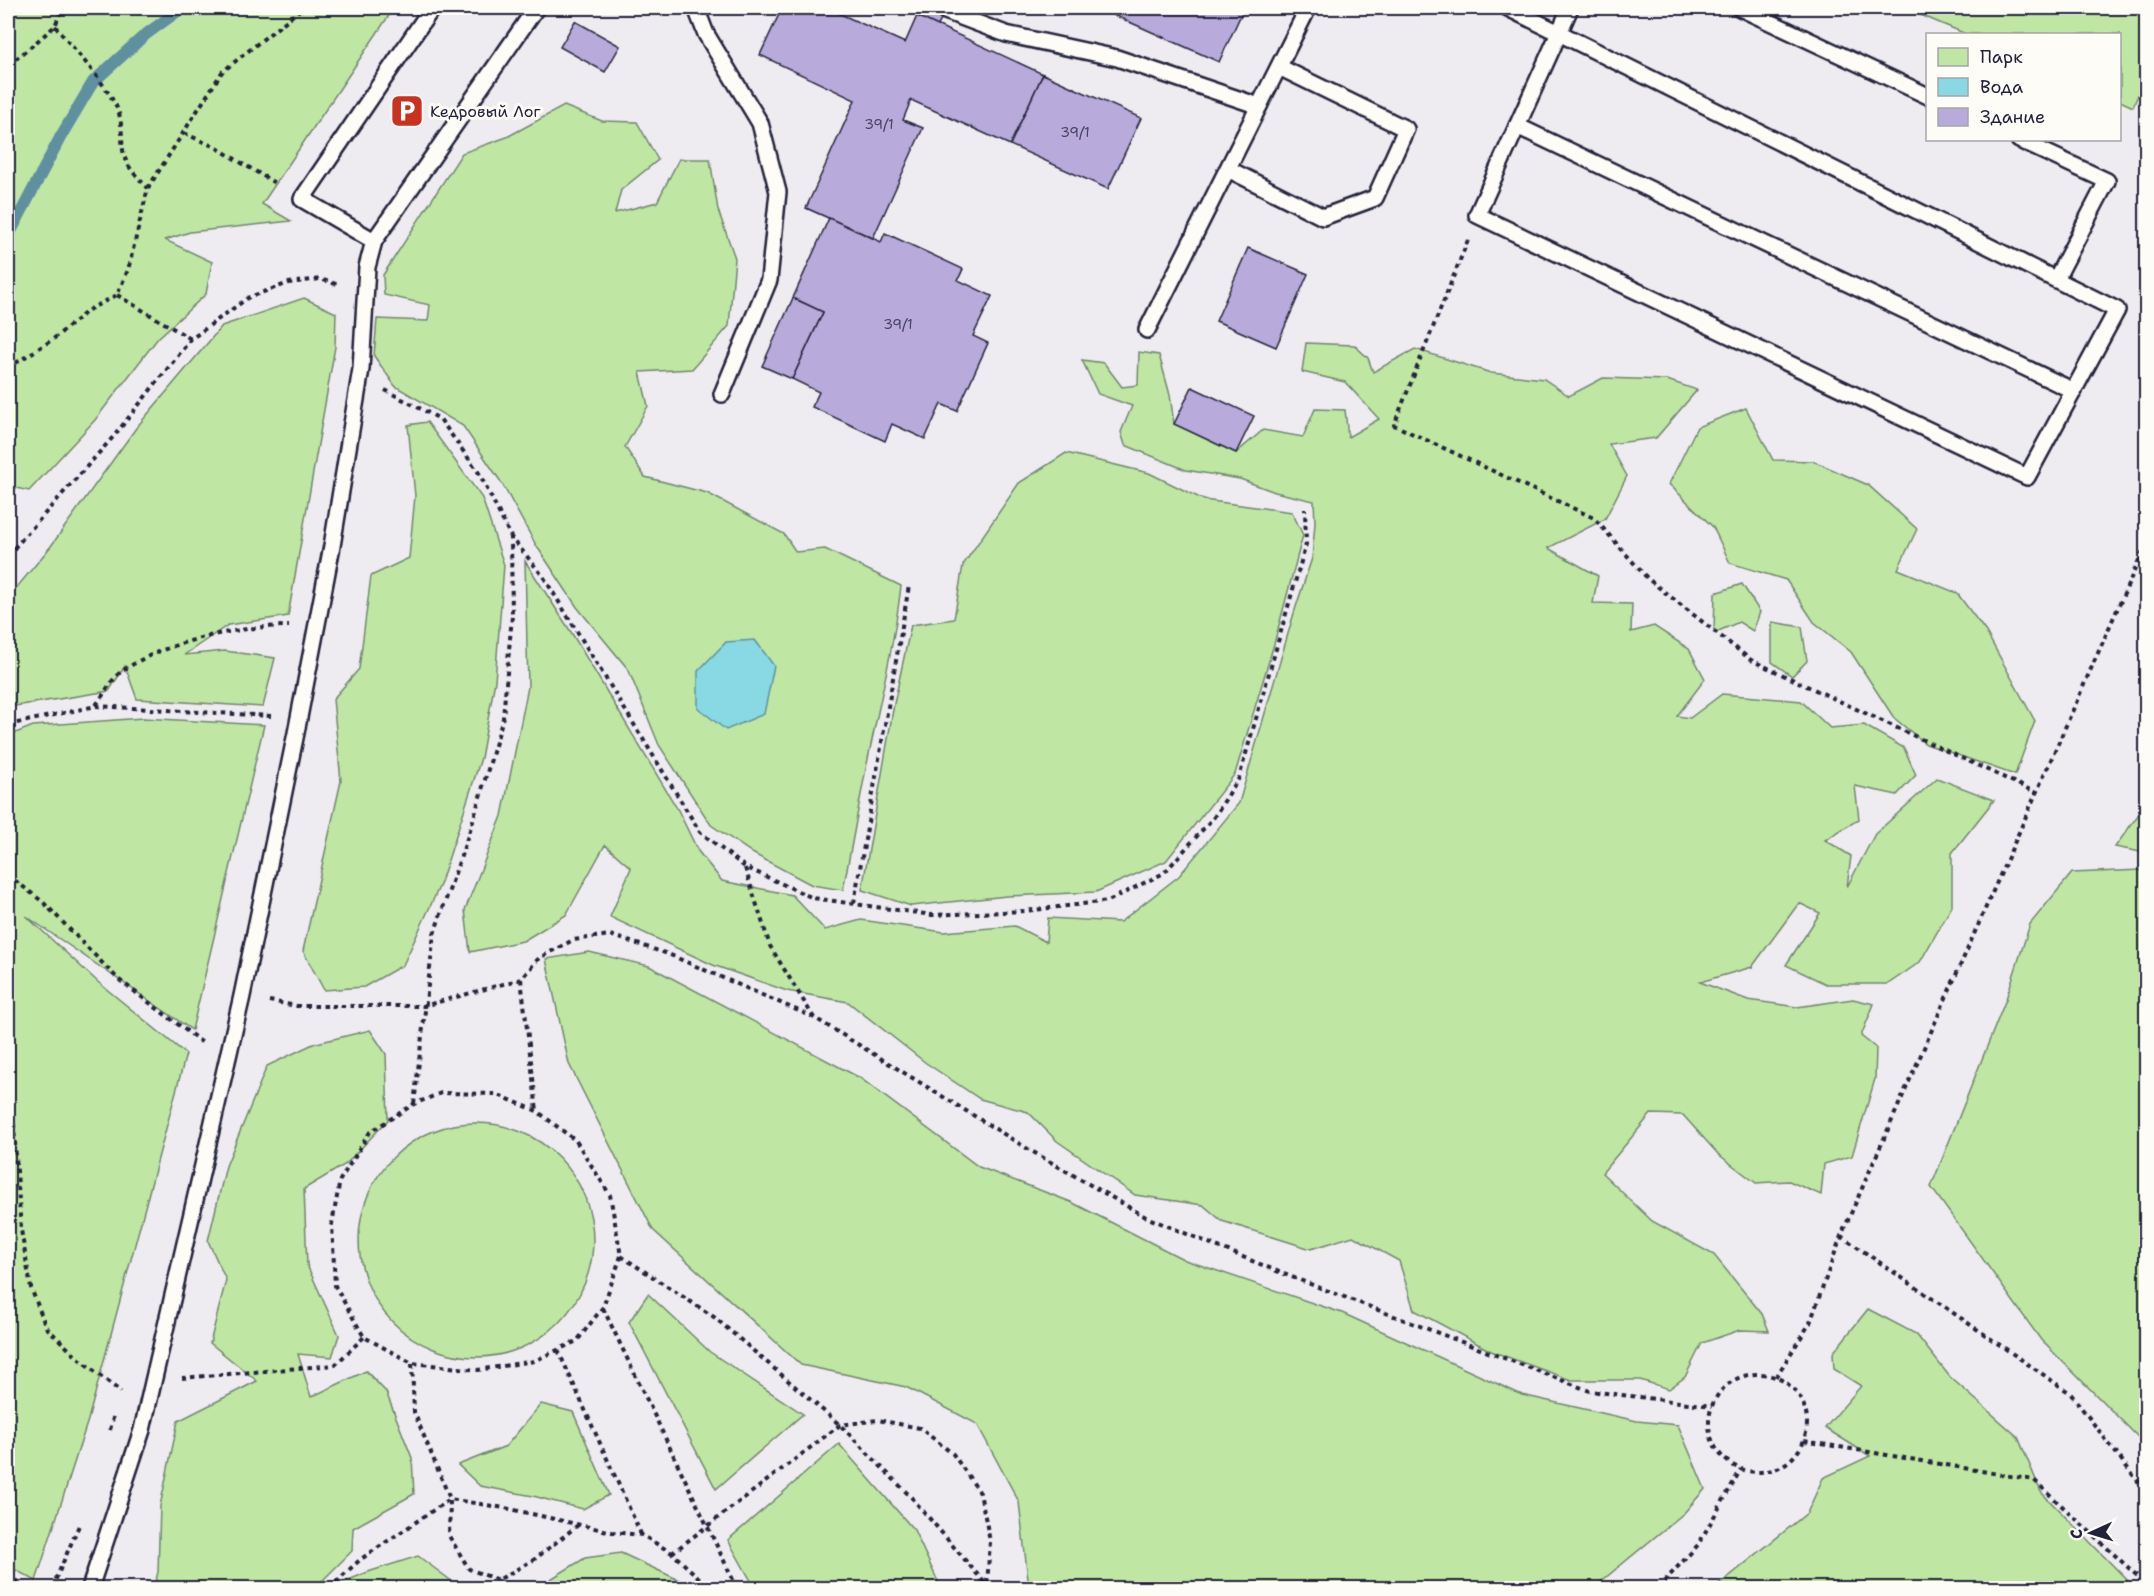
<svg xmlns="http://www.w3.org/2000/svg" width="2154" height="1596" font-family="'Shantell Sans',sans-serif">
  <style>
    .green { fill: #bfe7a3; stroke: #70846f; stroke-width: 1.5 }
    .water { fill: #88d9e3; stroke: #5f90a0; stroke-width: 1.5 }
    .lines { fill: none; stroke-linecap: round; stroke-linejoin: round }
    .stream { stroke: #5f90a0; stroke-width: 12 }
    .building { fill: #b8aadb; stroke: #22223b; stroke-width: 1.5 }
    .service-casing { stroke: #22223b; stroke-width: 20 }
    .path { stroke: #22223b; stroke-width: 4; stroke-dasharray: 4.5 4.5; stroke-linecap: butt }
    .service { stroke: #fdfcf7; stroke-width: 15 }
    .labels { text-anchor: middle; stroke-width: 6; stroke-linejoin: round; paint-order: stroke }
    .number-label { font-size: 14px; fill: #484463 }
    .poi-label { font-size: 16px; fill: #22223b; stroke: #fdfcf7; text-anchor: start }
  </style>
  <rect width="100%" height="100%" fill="#efecf1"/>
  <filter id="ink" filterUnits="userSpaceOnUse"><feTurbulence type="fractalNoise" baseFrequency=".0167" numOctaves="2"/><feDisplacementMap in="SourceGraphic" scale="12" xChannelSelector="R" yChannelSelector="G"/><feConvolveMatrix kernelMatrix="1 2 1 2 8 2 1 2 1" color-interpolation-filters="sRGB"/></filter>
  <g filter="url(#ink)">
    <g class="green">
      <path d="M8,8H394L262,204L291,221L190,232L165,240L212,262L206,294L158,338L95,420L29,491L8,486Z"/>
      <path d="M1904,8H2146V75L2133,107L2120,101V34H1966Z"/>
      <path d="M564,106L602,121L637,122L658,160L621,190L615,213L657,202L679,159H710L718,210L735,258L729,326L692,369L640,372L648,406L625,447L645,477L707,493L784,534L796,552L825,549L901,586C895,638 883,688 872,740C861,790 853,840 843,890L812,885L754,854L711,825L659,745L628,669L577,607L536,545L501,482L463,426L395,386L374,356L377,319L428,321L430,305L384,295L383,275L462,153L507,137Z"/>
      <path d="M304,298L336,313L335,347L288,616L228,625L184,655L225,651L275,658L263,707L137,699L125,666L109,691L8,707V598L51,546L136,428L222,326Z"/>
      <path d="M1306,343L1354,345L1368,358L1373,372L1415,349L1491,373L1544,379L1569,396L1603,378L1667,380L1697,390L1656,438L1609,444L1627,476L1605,519L1548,548L1598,576L1593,603L1632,604L1631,632L1654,626L1689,649L1705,679L1677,716L1690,718L1722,694L1801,701L1830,728L1864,725L1904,748L1916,775L1897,795L1855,786L1859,819L1825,840L1851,856L1847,887L1875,834L1937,778L1994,800L1952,853V906L1920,962L1888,984H1826L1786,965L1820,913L1799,903L1752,967L1700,982L1748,1000L1797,1007L1853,999L1874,1004L1861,1036L1876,1048L1875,1079L1852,1156L1824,1164L1821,1195L1789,1181L1756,1183L1718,1154L1683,1115L1651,1114L1602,1173L1652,1221L1714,1255L1762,1314L1769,1331L1740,1330L1702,1343L1685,1377L1669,1389L1640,1380H1571L1491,1351L1414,1310L1399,1261L1353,1236L1311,1249L1222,1221L1203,1205L1135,1195L1057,1141L1028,1112L980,1099L926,1063L848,1002L787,991L713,965L610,917L631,868L605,845L566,915L523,941L470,952L465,910L502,816L528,687L525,561L571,632L678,810L698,851L722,881L792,895L825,930L861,920L944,932L1015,926L1046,942L1048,918L1120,922L1179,876L1239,803L1294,613L1312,558L1315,523L1314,501L1275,492L1240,479L1186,470L1125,445L1121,432L1132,406L1098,394L1082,360L1104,363L1122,387L1138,385L1139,352L1159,355L1170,395L1174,424L1236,453L1263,430L1303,437L1315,409L1345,410L1348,437L1379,419L1345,382L1302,372Z"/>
      <path d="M1746,408L1773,460L1813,461L1868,485L1917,529L1898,569L1957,593L1986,632L2035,721L2015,775L1926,744L1894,718L1851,652L1814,622L1786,580L1730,563L1713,527L1669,484L1697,427Z"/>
      <path d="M427,422L482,498L504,565L495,681L481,758L440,885L403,965L364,987L324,990L303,951L341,781L333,699L359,669L371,576L409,558L415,496L408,425Z"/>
      <path d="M1066,453L1149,473L1204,500L1292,512L1303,535L1274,644L1235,774L1166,861L1096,892L1007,896L911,906L862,890L894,704L911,625L954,619L963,565L1019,483Z"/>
      <path d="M1742,584L1760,612L1753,631L1739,622L1714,633L1715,593Z"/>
      <path d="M1772,622L1802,627L1807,661L1792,676L1772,662Z"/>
      <path d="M143,718L264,725L192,1030L26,916L99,983L186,1054L88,1420L36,1581L8,1566V736L33,726Z"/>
      <path d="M2146,804V853L2115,847Z"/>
      <path d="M2142,870L2146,872V1445L2041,1340L1931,1187L2006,999L2030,924L2072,873Z"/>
      <path d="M589,952L649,966L860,1078L979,1167L1071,1202L1185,1260L1342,1313L1522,1395L1637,1421L1678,1425L1705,1489L1684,1513L1593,1588H1029L1019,1502L977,1424L906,1387L801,1365L653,1230L569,1064L546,959Z"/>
      <path d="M370,1030L386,1054L388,1120L346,1164L304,1189L307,1265L339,1335L332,1357L298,1354L311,1397L366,1371L386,1392L412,1458L414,1494L353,1528L352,1551L315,1588H154L158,1572L160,1506L178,1421L257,1381L210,1343L226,1280L208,1241L226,1166L267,1066L313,1044Z"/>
      <circle cx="476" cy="1240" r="117"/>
      <path d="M648,1294L710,1352L803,1414L716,1489L629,1322Z"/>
      <path d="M1868,1309L1916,1334L1950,1377L2018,1437L2041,1492L2135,1588H1715L1807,1513L1823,1478L1870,1456L1825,1428L1861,1386L1834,1369L1833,1353Z"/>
      <path d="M541,1404L573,1412L609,1495L583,1509L533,1496L480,1486L458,1465L506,1446Z"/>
      <path d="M839,1444L914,1530L941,1588H755L728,1540Z"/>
      <path d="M621,1553L681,1581L690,1588H536L585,1558Z"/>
      <path d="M418,1556L461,1588H329L368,1572Z"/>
    </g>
    <path class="water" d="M755,640L774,666L764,714L726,730L698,708V671L726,642Z"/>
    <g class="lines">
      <path class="stream" d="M8,237L61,136L93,82L145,35L182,8"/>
    </g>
    <g class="building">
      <path d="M782,8H827L905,43L917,16L1043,74L1010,145L911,100L903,120L923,128L873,238L806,208L855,100L760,55Z"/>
      <path d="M921,8H946L938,26L917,16Z"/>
      <path d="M1098,8H1244L1219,62Z"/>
      <path d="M575,21L620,46L605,72L560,47Z"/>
      <path d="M1043,74L1141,118L1108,189L1010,145Z"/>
      <path d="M829,218L881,242L885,233L963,269L958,280L992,296L973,336L988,343L957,411L941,404L925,439L892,424L885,441L812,407L819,392L792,379L823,312L793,298Z"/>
      <path d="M1248,248L1308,274L1276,347L1216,321Z"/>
      <path d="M793,298L823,312L792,379L762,366Z"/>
      <path d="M1192,387L1254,416L1236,453L1174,424Z"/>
    </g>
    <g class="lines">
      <g class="service-casing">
        <g id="service">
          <path d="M696,8L706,34L760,123L778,192L769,280L722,394"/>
          <path d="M1508,8L1559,33L2117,310L2027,477L1477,215L1559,33L1570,8"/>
          <path d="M1740,8L1928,96"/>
          <path d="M945,11L1006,34L1117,58L1259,106"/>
          <path d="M1517,126L2074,391"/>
          <path d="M2019,140L2107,181L2056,279"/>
          <path d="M1228,169L1323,217L1375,198L1406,129L1279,67"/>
          <path d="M374,241L302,199L432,8"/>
          <path d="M1147,330L1308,8"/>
          <path d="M90,1588L142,1430L242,996L296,733L332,546L361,369L367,267L374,241L536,8"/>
        </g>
      </g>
      <g class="path">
        <path d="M55,26C75,51 99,75 115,104C123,118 121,134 123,150C125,166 137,177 148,188"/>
        <path d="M8,64L20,56L55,26L62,8"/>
        <path d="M184,133L217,148L278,185"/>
        <path d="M1468,240L1394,425L1594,518L1648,579L1751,660L2037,793"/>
        <path d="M117,295L191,339"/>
        <path d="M8,368L52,340L90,309L117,295L128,270L148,188L222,72L302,8"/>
        <path d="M385,390L440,419L479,473L511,537L543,576L700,832L745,867L813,898L932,915L1025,911L1108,901L1164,873L1214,817L1239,778L1306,544L1305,509"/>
        <path d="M8,555L114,436L191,339L249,297L289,283L320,279L339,285"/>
        <path d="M96,705C104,695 111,679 121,672C162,642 239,626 289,626"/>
        <path d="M8,725L96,706L271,716"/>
        <path d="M745,868L770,946L814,1018"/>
        <path d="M8,875L43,902L118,979L204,1044"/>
        <path d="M854,903L909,586"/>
        <path d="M521,979L537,1111"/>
        <path d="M269,1001L297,1006H424L521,979L539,958L573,940L610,935L668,954L815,1018L1028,1149L1146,1217L1284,1274L1590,1391L1712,1406"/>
        <path d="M8,1070L14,1128L21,1230L31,1288L46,1327L78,1358L121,1392"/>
        <path d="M414,1104L434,934L472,824L503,718L512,616L511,538"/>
        <path d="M1841,1236L2070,1393L2146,1492"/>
        <path d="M621,1256L603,1307L577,1341L534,1361L478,1370L412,1363L364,1337L335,1286L332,1224L340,1180L370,1132L414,1104L441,1093L496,1094L537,1111L576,1141L610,1195L621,1256L714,1317L840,1425L912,1498L989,1588"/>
        <path d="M603,1308L737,1588"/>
        <path d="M558,1350L641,1534"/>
        <path d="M412,1364L414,1412L450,1499L449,1536L469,1569L498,1580L535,1559L578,1525"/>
        <circle cx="1758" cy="1423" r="49"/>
        <path d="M1776,1377L1810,1323L1841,1236L2146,544"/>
        <path d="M182,1378L335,1365L364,1337"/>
        <path d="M110,1430L114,1414"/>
        <path d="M1804,1441L2034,1480L2146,1584"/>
        <path d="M672,1553L840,1425L878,1420L920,1428L953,1454L980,1493L990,1541L987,1586"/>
        <path d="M8,1575L28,1588"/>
        <path d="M52,1588L80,1523"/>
        <path d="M329,1588L361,1559L450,1499L510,1509L612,1532L642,1535L672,1553L710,1588"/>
        <path d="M1658,1588L1698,1545L1741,1469"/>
      </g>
      <use href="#service" class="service"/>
    </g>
  </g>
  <defs>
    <g id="parking-square" transform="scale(1.725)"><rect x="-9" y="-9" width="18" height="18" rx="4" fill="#c8321e" stroke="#fdfcf7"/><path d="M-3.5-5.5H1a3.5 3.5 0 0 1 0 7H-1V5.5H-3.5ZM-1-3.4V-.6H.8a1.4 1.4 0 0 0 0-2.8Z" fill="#fff"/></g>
  </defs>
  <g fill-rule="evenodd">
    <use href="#parking-square" x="407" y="111"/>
  </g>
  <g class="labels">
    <g class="number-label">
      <text x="879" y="129">39/1</text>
      <text x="1075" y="137">39/1</text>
      <text x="898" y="329">39/1</text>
    </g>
    <g class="poi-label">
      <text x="430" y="117">Кедровый Лог</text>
    </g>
  </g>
  <rect width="2154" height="1596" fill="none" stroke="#fdfcf7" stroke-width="30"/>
  <rect x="15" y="15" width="2124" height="1566" fill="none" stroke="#22223b" stroke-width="2" filter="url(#ink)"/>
  <rect x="1926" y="33" width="195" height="108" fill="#fdfcf7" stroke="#a5a5ac" stroke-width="1.5"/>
  <rect x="1938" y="48" width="30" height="18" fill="#bfe7a3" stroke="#a5a5ac" stroke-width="1.5"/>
  <text x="1980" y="63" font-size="18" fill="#22223b">Парк</text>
  <rect x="1938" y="78" width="30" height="18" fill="#88d9e3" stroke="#a5a5ac" stroke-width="1.5"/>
  <text x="1980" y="93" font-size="18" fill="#22223b">Вода</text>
  <rect x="1938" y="108" width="30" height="18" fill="#b8aadb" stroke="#a5a5ac" stroke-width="1.5"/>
  <text x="1980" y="123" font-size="18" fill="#22223b">Здание</text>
  <g transform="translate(2091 1533) rotate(266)" stroke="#fdfcf7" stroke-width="4.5" paint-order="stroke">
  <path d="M0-4.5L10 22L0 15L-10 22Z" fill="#22223b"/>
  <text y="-9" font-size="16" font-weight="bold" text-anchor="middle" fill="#22223b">С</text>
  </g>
</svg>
